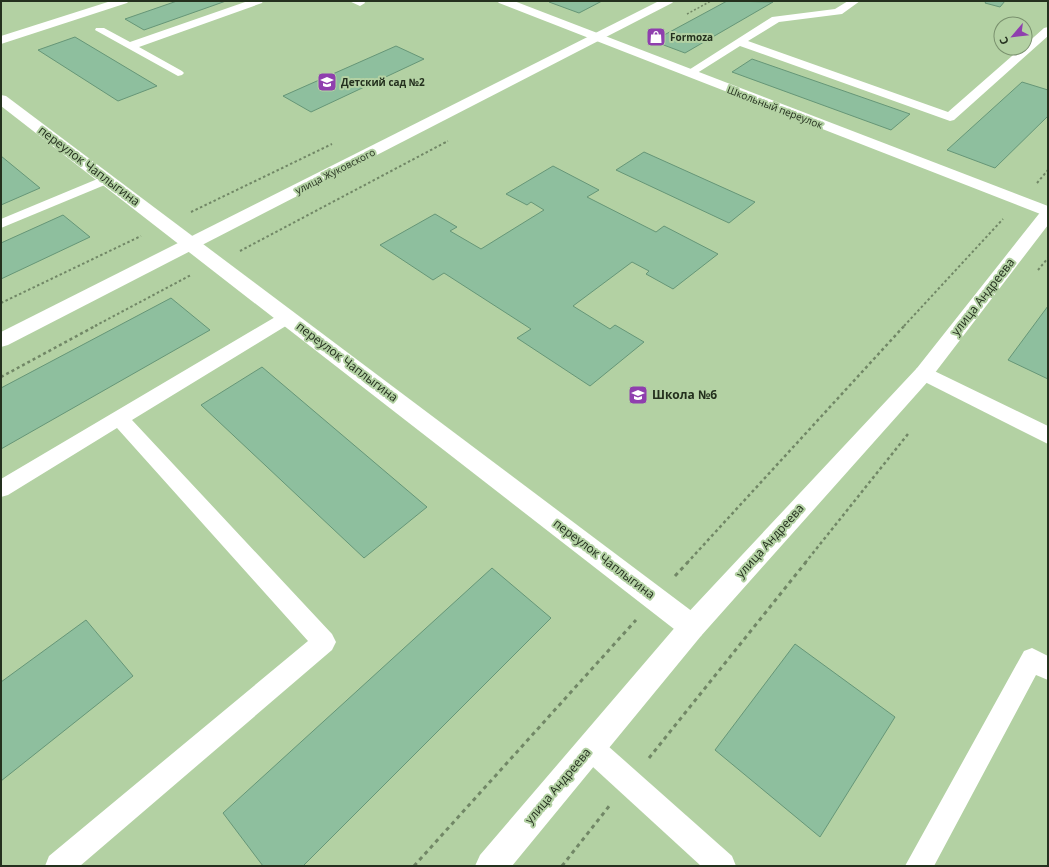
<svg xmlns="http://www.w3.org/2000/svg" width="1049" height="867" font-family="'Open Sans',sans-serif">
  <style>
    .building { fill: #8ebf9e; stroke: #669677 }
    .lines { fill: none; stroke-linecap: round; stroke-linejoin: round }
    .path-far3 { stroke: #718766; stroke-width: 1.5; stroke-dasharray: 2 2; stroke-linecap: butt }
    .path-far2 { stroke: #718766; stroke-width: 2; stroke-dasharray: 2.5 2.5; stroke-linecap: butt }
    .path-far1 { stroke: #718766; stroke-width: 2.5; stroke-dasharray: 3 3; stroke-linecap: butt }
    .path { stroke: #718766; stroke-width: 3; stroke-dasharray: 4 4; stroke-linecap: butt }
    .service { fill: #fff; fill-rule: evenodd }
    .minor { fill: #fff; fill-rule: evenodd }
    .tertiary { fill: #fff; fill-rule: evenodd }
    .secondary { fill: #fff; fill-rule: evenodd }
    .labels { text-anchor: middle; stroke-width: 4; stroke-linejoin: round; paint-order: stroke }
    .far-poi-label { font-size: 10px; font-weight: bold; fill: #24301e; stroke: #b3d1a3; text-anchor: start }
    .far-street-label { font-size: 10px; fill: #24301e; stroke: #b3d1a3 }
    .street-label { font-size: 12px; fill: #24301e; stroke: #b3d1a3 }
    .poi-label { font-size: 12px; font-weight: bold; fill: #24301e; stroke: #b3d1a3; text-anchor: start }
  </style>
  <rect width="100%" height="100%" fill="#b3d1a3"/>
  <g class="building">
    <path d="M177,1H226L144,30L125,19Z"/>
    <path d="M551,1H602L579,13L549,2Z"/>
    <path d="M727,1L773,2L685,53L653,41Z"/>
    <path d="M986,1H1005L1000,7L985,3Z"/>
    <path d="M75,37L157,86L118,101L38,50Z"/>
    <path d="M396,46L424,59L311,112L283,96Z"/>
    <path d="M752,59L910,114L891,130L732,72Z"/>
    <path d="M1022,82L1048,90V116L995,168L947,150Z"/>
    <path d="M644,152L755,202L729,223L616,170Z"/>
    <path d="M1,156L40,188L1,205Z"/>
    <path d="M553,166L599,190L587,197L656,232L664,226L718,254L673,289L646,274L649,271L632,262L573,306L610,329L615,325L644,342L590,386L517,338L531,329L444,273L433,280L380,245L435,214L457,227L450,231L481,249L544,210L531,202L527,205L506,194Z"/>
    <path d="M63,215L90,237L1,279V243Z"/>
    <path d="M171,298L210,330L1,449V388Z"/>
    <path d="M1048,306V379L1008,360Z"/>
    <path d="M262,367L427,507L364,558L201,405Z"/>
    <path d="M492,568L551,618L303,866H263L223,813Z"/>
    <path d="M86,620L133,676L1,781V682Z"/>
    <path d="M795,644L895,717L820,837L715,750Z"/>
  </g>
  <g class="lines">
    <g class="path-far3">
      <path d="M687,14L711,1"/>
      <path d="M444,143L448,141"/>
    </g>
    <g class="path-far2">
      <path d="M1037,183L1048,170"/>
      <path d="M191,212L332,144"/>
      <path d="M240,251L446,142"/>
      <path d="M1038,270L1048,258"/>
      <path d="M1,303L141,236"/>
      <path d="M95,326L191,275"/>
      <path d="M904,326L1003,219"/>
    </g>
    <g class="path-far1">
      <path d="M1,377L97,325"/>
      <path d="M687,563L905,325"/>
      <path d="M805,563L908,434"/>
    </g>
    <g class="path">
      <path d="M675,576L688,562"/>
      <path d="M649,758L806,562"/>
      <path d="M414,866L636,620"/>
      <path d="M562,866L610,805"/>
    </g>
    <g class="service">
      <path d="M248,1H263L262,3L139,47L182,71L184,73L182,75L178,76L95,30L96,28H104L130,42Z"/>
      <path d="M349,1H364L365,3L360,6Z"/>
      <path d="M848,1H860L842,14L779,22L748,41L948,112L1021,48H1025V45L1044,28L1048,27V36L954,120L950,121L740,46L694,75L690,76L684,73L772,17L835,9Z"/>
      <path d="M107,175L112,176L114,179L112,182L1,228V219Z"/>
      <path d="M288,311L294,313L296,317L294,321L132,420L332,634L336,642L332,650L80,866H45L49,856L308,641L117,428L8,495L1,497V479L282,313Z"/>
      <path d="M1032,648L1048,656V680L1036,675L934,866H905L1024,651Z"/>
      <path d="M590,734L599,738L732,856L736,866H701L581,756L577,747L581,738Z"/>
    </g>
    <g class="minor">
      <path d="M497,1H514L1048,206V217L499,3Z"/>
      <path d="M1,95L6,96L701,618L705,627L701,636L692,639L683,636L1,106Z"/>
      <path d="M924,366L1048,426V444L917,378L914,373L917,368Z"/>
    </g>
    <g class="tertiary">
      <path d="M659,1H674L672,3L8,345L1,347V332Z"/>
      <path d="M1048,209V225L931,378L701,636L512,866H475L480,855L683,618L917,368L1042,210Z"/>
    </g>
    <path class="secondary" d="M111,1H129L127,3L1,44V36Z"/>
  </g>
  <defs>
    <g id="shop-square" transform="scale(1)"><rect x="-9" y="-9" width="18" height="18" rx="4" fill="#8f3fae" stroke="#b3d1a3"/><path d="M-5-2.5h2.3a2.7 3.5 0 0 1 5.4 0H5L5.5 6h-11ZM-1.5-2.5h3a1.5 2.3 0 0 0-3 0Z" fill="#fff"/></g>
    <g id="school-square" transform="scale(1)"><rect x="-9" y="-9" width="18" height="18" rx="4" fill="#8f3fae" stroke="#b3d1a3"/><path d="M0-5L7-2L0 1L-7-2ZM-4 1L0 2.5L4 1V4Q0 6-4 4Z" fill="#fff"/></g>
  </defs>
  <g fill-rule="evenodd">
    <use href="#shop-square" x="656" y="37"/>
    <use href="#school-square" x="327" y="82"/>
    <use href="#school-square" x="638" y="395"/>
  </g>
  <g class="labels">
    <g class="far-poi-label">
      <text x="670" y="41">Formoza</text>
      <text x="341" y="86">Детский сад №2</text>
    </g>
    <g class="far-street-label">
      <text transform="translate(775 107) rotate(21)" y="4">Школьный переулок</text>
      <text transform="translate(335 171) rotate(-27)" y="4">улица Жуковского</text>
    </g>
    <g class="street-label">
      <text transform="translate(89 166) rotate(37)" y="4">переулок Чаплыгина</text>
      <text transform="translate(983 297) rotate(-52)" y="4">улица Андреева</text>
      <text transform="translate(347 362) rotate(37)" y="4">переулок Чаплыгина</text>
      <text transform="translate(770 541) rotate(-48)" y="4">улица Андреева</text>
      <text transform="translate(604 559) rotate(37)" y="4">переулок Чаплыгина</text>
      <text transform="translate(558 786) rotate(-50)" y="4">улица Андреева</text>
    </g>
    <g class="poi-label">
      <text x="652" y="399">Школа №6</text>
    </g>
  </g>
  <rect width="1049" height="867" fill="none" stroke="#24301e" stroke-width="4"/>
  <g transform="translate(1013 36) rotate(242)"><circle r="19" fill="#b3d1a3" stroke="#7a916e"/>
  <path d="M0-3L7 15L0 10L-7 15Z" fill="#8f3fae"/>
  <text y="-6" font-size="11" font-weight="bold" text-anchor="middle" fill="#24301e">С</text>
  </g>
</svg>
